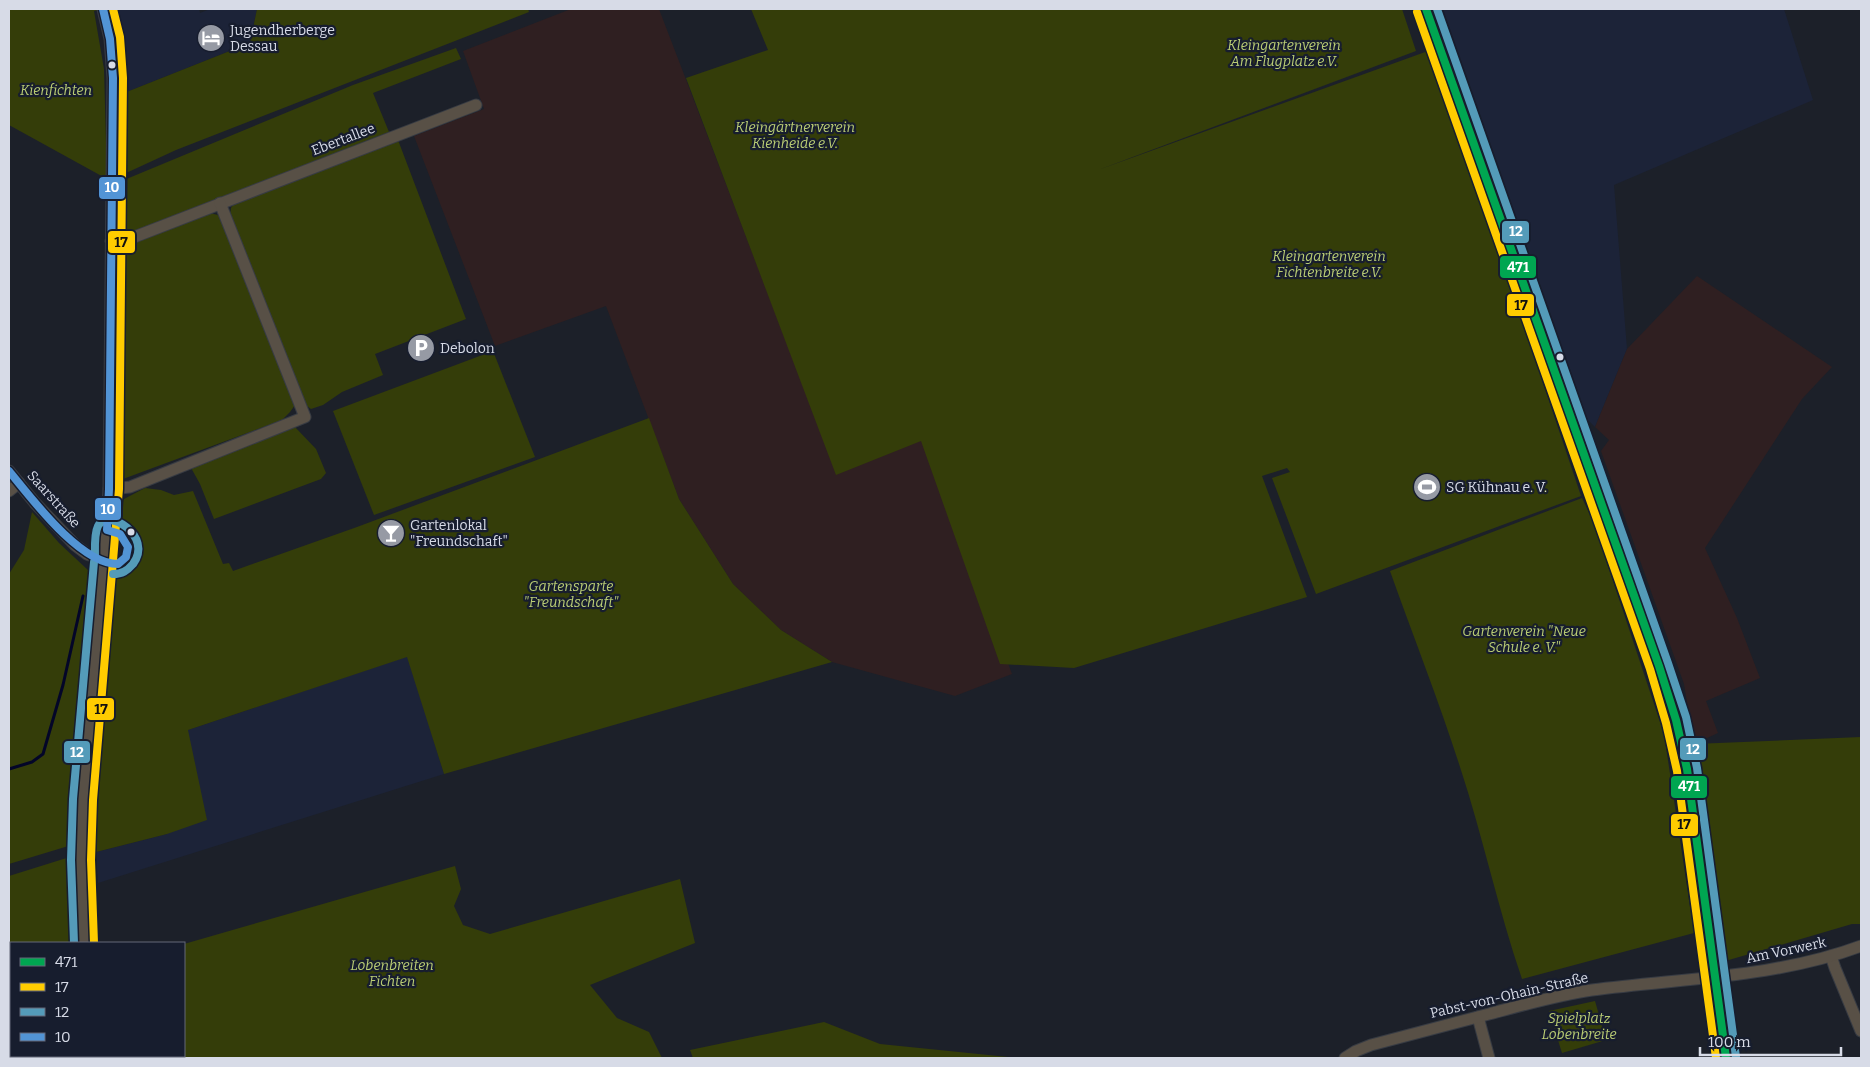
<svg xmlns="http://www.w3.org/2000/svg" width="1870" height="1067" font-family="Bitter,serif">
  <style>
    .built { fill: #1c2338 }
    .industrial { fill: #2f1f21 }
    .green { fill: #343d09 }
    .lines { fill: none; stroke-linecap: round; stroke-linejoin: round }
    .stream { stroke: #030528; stroke-width: 3 }
    .minor-casing { stroke: #373b43; stroke-width: 13 }
    .minor { stroke: #585046; stroke-width: 11 }
    .bus-1-casing { stroke: #171d2e; stroke-width: 11 }
    .bus-2-casing { stroke: #171d2e; stroke-width: 11 }
    .bus-3-casing { stroke: #171d2e; stroke-width: 11 }
    .bus-4-casing { stroke: #171d2e; stroke-width: 11 }
    .bus-1 { stroke: #00a651; stroke-width: 8 }
    .bus-2 { stroke: #fc0; stroke-width: 8 }
    .bus-3 { stroke: #549bb9; stroke-width: 8 }
    .bus-4 { stroke: #5294d5; stroke-width: 8 }
    .bus-dot { fill: #d7dbe7; stroke: #171d2e; stroke-width: 2 }
    .labels { text-anchor: middle; stroke-width: 4.5; stroke-linejoin: round; paint-order: stroke }
    .poi-label { font-size: 14px; fill: #d7dbe7; stroke: #171d2e; text-anchor: start }
    .park-label { font-size: 14px; font-style: italic; fill: #bacd74; stroke: #171d2e }
    .street-label { font-size: 14px; fill: #d7dbe7; stroke: #171d2e }
    .line-badge { stroke: #171d2e; stroke-width: 2 }
    .badge-label { font-size: 14px; text-anchor: middle; font-weight: bold; fill: #fff }
    .pale-badge-label { font-size: 14px; text-anchor: middle; font-weight: bold; fill: #111 }
  </style>
  <rect width="100%" height="100%" fill="#1c2029"/>
  <g class="built">
    <path d="M114,9H199L200,13L210,9H257L250,43L124,93L126,54L121,26Z"/>
    <path d="M1443,9H1784L1813,100L1614,185L1627,349L1595,427L1588,420Z"/>
    <path d="M408,656L444,774L98,883L96,852L167,834L188,730Z"/>
  </g>
  <g class="industrial">
    <path d="M571,9H659L832,461L920,426L1012,674L955,696L832,662L781,630L733,584L679,499L606,306L495,346L414,136L484,109L463,51Z"/>
    <path d="M1697,276L1832,367L1802,399L1705,548L1737,618L1760,678L1706,701L1718,733L1694,744L1684,684L1601,451L1609,440L1595,427L1627,349Z"/>
  </g>
  <g class="green">
    <path d="M9,9H102L94,11L104,69L107,179L9,125Z"/>
    <path d="M257,9H528L529,12L176,150L124,174V93L250,43Z"/>
    <path d="M751,9H1402L1416,51L1098,170L1428,51L1545,379L1443,416L1542,380L1581,496L1316,594L1272,478L1290,472L1287,468L1262,476L1307,597L1074,668L1000,664L921,441L836,475L686,78L768,50Z"/>
    <path d="M456,48L461,59L373,93L389,132L129,234H124V180L353,85Z"/>
    <path d="M398,140L466,319L375,354L383,375L342,392L323,405L311,409L303,403L230,216L231,208L235,201Z"/>
    <path d="M209,213L218,215L223,220L295,405L290,412L282,420L123,479L119,475L125,248L132,243Z"/>
    <path d="M493,351L535,457L374,515L333,411Z"/>
    <path d="M649,418L679,499L733,584L781,630L832,662L444,774L407,657L188,730L207,820L167,834L96,852L97,755L114,578C130,561 160,533 118,525L120,504L124,499L145,488L161,490L174,495L193,491L223,564L229,563L233,571L357,527Z"/>
    <path d="M294,426L316,449L326,473L321,479L214,519L200,484L190,466Z"/>
    <path d="M1582,498L1593,521L1664,734L1694,933L1522,979C1498,909 1483,837 1460,767C1439,701 1413,636 1390,571Z"/>
    <path d="M32,512L59,543L89,571L93,581L77,761L75,844L9,864V574L24,550Z"/>
    <path d="M1861,737V924H1852L1722,962L1699,803L1700,778L1694,744Z"/>
    <path d="M73,856L77,943H11V1056H82L83,1058H9V876Z"/>
    <path d="M455,866L461,889L454,906L463,925L490,934L680,879L695,943L590,985L617,1018L649,1032L662,1058H161V1056H184V944Z"/>
    <path d="M1595,1001L1606,1040L1562,1053L1549,1011Z"/>
    <path d="M824,1022L880,1044L1018,1058H693L690,1050Z"/>
  </g>
  <g class="lines">
    <path class="stream" d="M9,769L32,762L43,754L63,685L83,596"/>
    <g class="minor-casing">
      <g id="minor">
        <path d="M1426,9L1659,666L1676,720L1687,769L1726,1058"/>
        <path d="M111,241L129,239L476,105"/>
        <path d="M9,471L35,503L75,545L87,554L104,560"/>
        <path d="M109,489L130,487L305,417L220,203"/>
        <path d="M9,491L19,483"/>
        <path d="M84,943L81,860L83,799L104,560L109,489L113,78L110,39L103,9"/>
        <path d="M1831,956L1835,968L1861,1031"/>
        <path d="M1478,1017L1489,1058"/>
        <path d="M90,1056V1058"/>
        <path d="M1345,1058L1356,1051L1371,1045C1410,1035 1450,1024 1489,1014C1523,1005 1557,995 1592,990C1682,978 1775,978 1861,946"/>
      </g>
    </g>
    <use href="#minor" class="minor"/>
    <g class="bus-1-casing">
      <path id="bus-1" d="M1426,9L1659,666L1676,720L1687,769L1726,1058"/>
    </g>
    <g class="bus-2-casing">
      <g id="bus-2">
        <path d="M1417,12L1650,669L1666,723L1677,771L1716,1058"/>
        <path d="M94,943L91,860L93,800L119,489L123,78L120,37L113,9"/>
      </g>
    </g>
    <g class="bus-3-casing">
      <g id="bus-3">
        <path d="M1437,9L1668,663L1686,717L1697,768L1736,1057"/>
        <path d="M95,557C95,548 94,534 98,526C107,507 154,536 133,564C127,571 122,574 113,574"/>
        <path d="M74,943L71,860L73,799L94,562"/>
      </g>
    </g>
    <g class="bus-4-casing">
      <path id="bus-4" d="M9,471C32,499 80,564 118,564L126,557L128,547L120,534L107,530L109,489L113,78L110,39L103,9"/>
    </g>
    <use href="#bus-1" class="bus-1"/>
    <use href="#bus-2" class="bus-2"/>
    <use href="#bus-3" class="bus-3"/>
    <use href="#bus-4" class="bus-4"/>
  </g>
  <defs>
    <g id="hotel-disc" transform="scale(1.4375)"><circle r="9.5" fill="#969aa4" stroke="#171d2e"/><path d="M-6-4.5h1.5V1H6V5H4.5V3h-9V5H-6ZM-4 0a1.8 1.8 0 1 1 3.6 0ZM.5 0V-2.5h3Q6-2.5 6 0Z" fill="#fff"/></g>
    <g id="parking-disc" transform="scale(1.4375)"><circle r="9.5" fill="#969aa4" stroke="#171d2e"/><path d="M-3.5-5.5H1a3.5 3.5 0 0 1 0 7H-1V5.5H-3.5ZM-1-3.4V-.6H.8a1.4 1.4 0 0 0 0-2.8Z" fill="#fff"/></g>
    <g id="stadium-disc" transform="scale(1.4375)"><circle r="9.5" fill="#969aa4" stroke="#171d2e"/><path d="M0-5a6.5 5 0 1 0 0 10a6.5 5 0 1 0 0-10ZM-3.5-1.8h7v3.6h-7Z" fill="#fff"/></g>
    <g id="bar-disc" transform="scale(1.4375)"><circle r="9.5" fill="#969aa4" stroke="#171d2e"/><path d="M-6-5H6L.8 .8V4.5H3.5V6h-7V4.5H-.8V.8Z" fill="#fff"/></g>
  </defs>
  <g fill-rule="evenodd">
    <use href="#hotel-disc" x="211" y="38"/>
    <use href="#parking-disc" x="421" y="348"/>
    <use href="#stadium-disc" x="1427" y="487"/>
    <use href="#bar-disc" x="391" y="533"/>
  </g>
  <g class="bus-dot">
    <circle cx="112" cy="65" r="4.5"/>
    <circle cx="1560" cy="357" r="4.5"/>
    <circle cx="131" cy="532" r="4.5"/>
  </g>
  <g class="labels">
    <g class="poi-label">
      <text x="230" y="35">Jugendherberge<tspan x="230" dy="16">Dessau</tspan></text>
      <text x="440" y="353">Debolon</text>
      <text x="1446" y="492">SG Kühnau e. V.</text>
      <text x="410" y="530">Gartenlokal<tspan x="410" dy="16">"Freundschaft"</tspan></text>
    </g>
    <g class="park-label">
      <text x="1284" y="50">Kleingartenverein<tspan x="1284" dy="16">Am Flugplatz e.V.</tspan></text>
      <text x="56" y="95">Kienfichten</text>
      <text x="795" y="132">Kleingärtnerverein<tspan x="795" dy="16">Kienheide e.V.</tspan></text>
      <text x="1329" y="261">Kleingartenverein<tspan x="1329" dy="16">Fichtenbreite e.V.</tspan></text>
      <text x="571" y="591">Gartensparte<tspan x="571" dy="16">"Freundschaft"</tspan></text>
      <text x="1524" y="636">Gartenverein "Neue<tspan x="1524" dy="16">Schule e. V."</tspan></text>
      <text x="392" y="970">Lobenbreiten<tspan x="392" dy="16">Fichten</tspan></text>
      <text x="1579" y="1023">Spielplatz<tspan x="1579" dy="16">Lobenbreite</tspan></text>
    </g>
    <g class="street-label">
      <text transform="translate(343 139) rotate(-21)" y="5">Ebertallee</text>
      <text transform="translate(54 499) rotate(48)" y="5">Saarstraße</text>
      <text transform="translate(1786 950) rotate(-12)" y="5">Am Vorwerk</text>
      <text transform="translate(1509 995) rotate(-13)" y="5">Pabst-von-Ohain-Straße</text>
    </g>
  </g>
  <g class="line-badge">
    <rect x="98" y="176" width="28" height="24" rx="5" fill="#5294d5"/>
    <rect x="1501" y="220" width="29" height="24" rx="5" fill="#549bb9"/>
    <rect x="107" y="230" width="29" height="24" rx="5" fill="#fc0"/>
    <rect x="1499" y="255" width="38" height="24" rx="5" fill="#00a651"/>
    <rect x="1506" y="293" width="29" height="24" rx="5" fill="#fc0"/>
    <rect x="94" y="497" width="28" height="24" rx="5" fill="#5294d5"/>
    <rect x="86" y="697" width="29" height="24" rx="5" fill="#fc0"/>
    <rect x="1679" y="737" width="28" height="24" rx="5" fill="#549bb9"/>
    <rect x="63" y="740" width="28" height="24" rx="5" fill="#549bb9"/>
    <rect x="1670" y="775" width="38" height="24" rx="5" fill="#00a651"/>
    <rect x="1670" y="813" width="29" height="24" rx="5" fill="#fc0"/>
  </g>
  <g class="badge-label">
    <text x="112" y="192">10</text>
    <text x="1516" y="236">12</text>
    <text x="1518" y="272">471</text>
    <text x="108" y="514">10</text>
    <text x="1693" y="754">12</text>
    <text x="77" y="757">12</text>
    <text x="1689" y="791">471</text>
  </g>
  <g class="pale-badge-label">
    <text x="121" y="247">17</text>
    <text x="1521" y="310">17</text>
    <text x="101" y="714">17</text>
    <text x="1684" y="829">17</text>
  </g>
  <rect width="1870" height="1067" fill="none" stroke="#d7dbe7" stroke-width="20"/>
  <rect x="10" y="942" width="175" height="115" fill="#171d2e" stroke="#646978"/>
  <rect x="20" y="958" width="25" height="8" fill="#00a651" stroke="#646978"/>
  <text x="55" y="967" font-size="15" fill="#d7dbe7">471</text>
  <rect x="20" y="983" width="25" height="8" fill="#ffcc00" stroke="#646978"/>
  <text x="55" y="992" font-size="15" fill="#d7dbe7">17</text>
  <rect x="20" y="1008" width="25" height="8" fill="#549bb9" stroke="#646978"/>
  <text x="55" y="1017" font-size="15" fill="#d7dbe7">12</text>
  <rect x="20" y="1033" width="25" height="8" fill="#5294d5" stroke="#646978"/>
  <text x="55" y="1042" font-size="15" fill="#d7dbe7">10</text>
  <path d="M1700 1047v8h141v-8" fill="none" stroke="#d7dbe7" stroke-width="2.5"/>
  <text x="1708" y="1047" font-size="15" fill="#d7dbe7" stroke="#171d2e" stroke-width="4" paint-order="stroke">100 m</text>
</svg>
